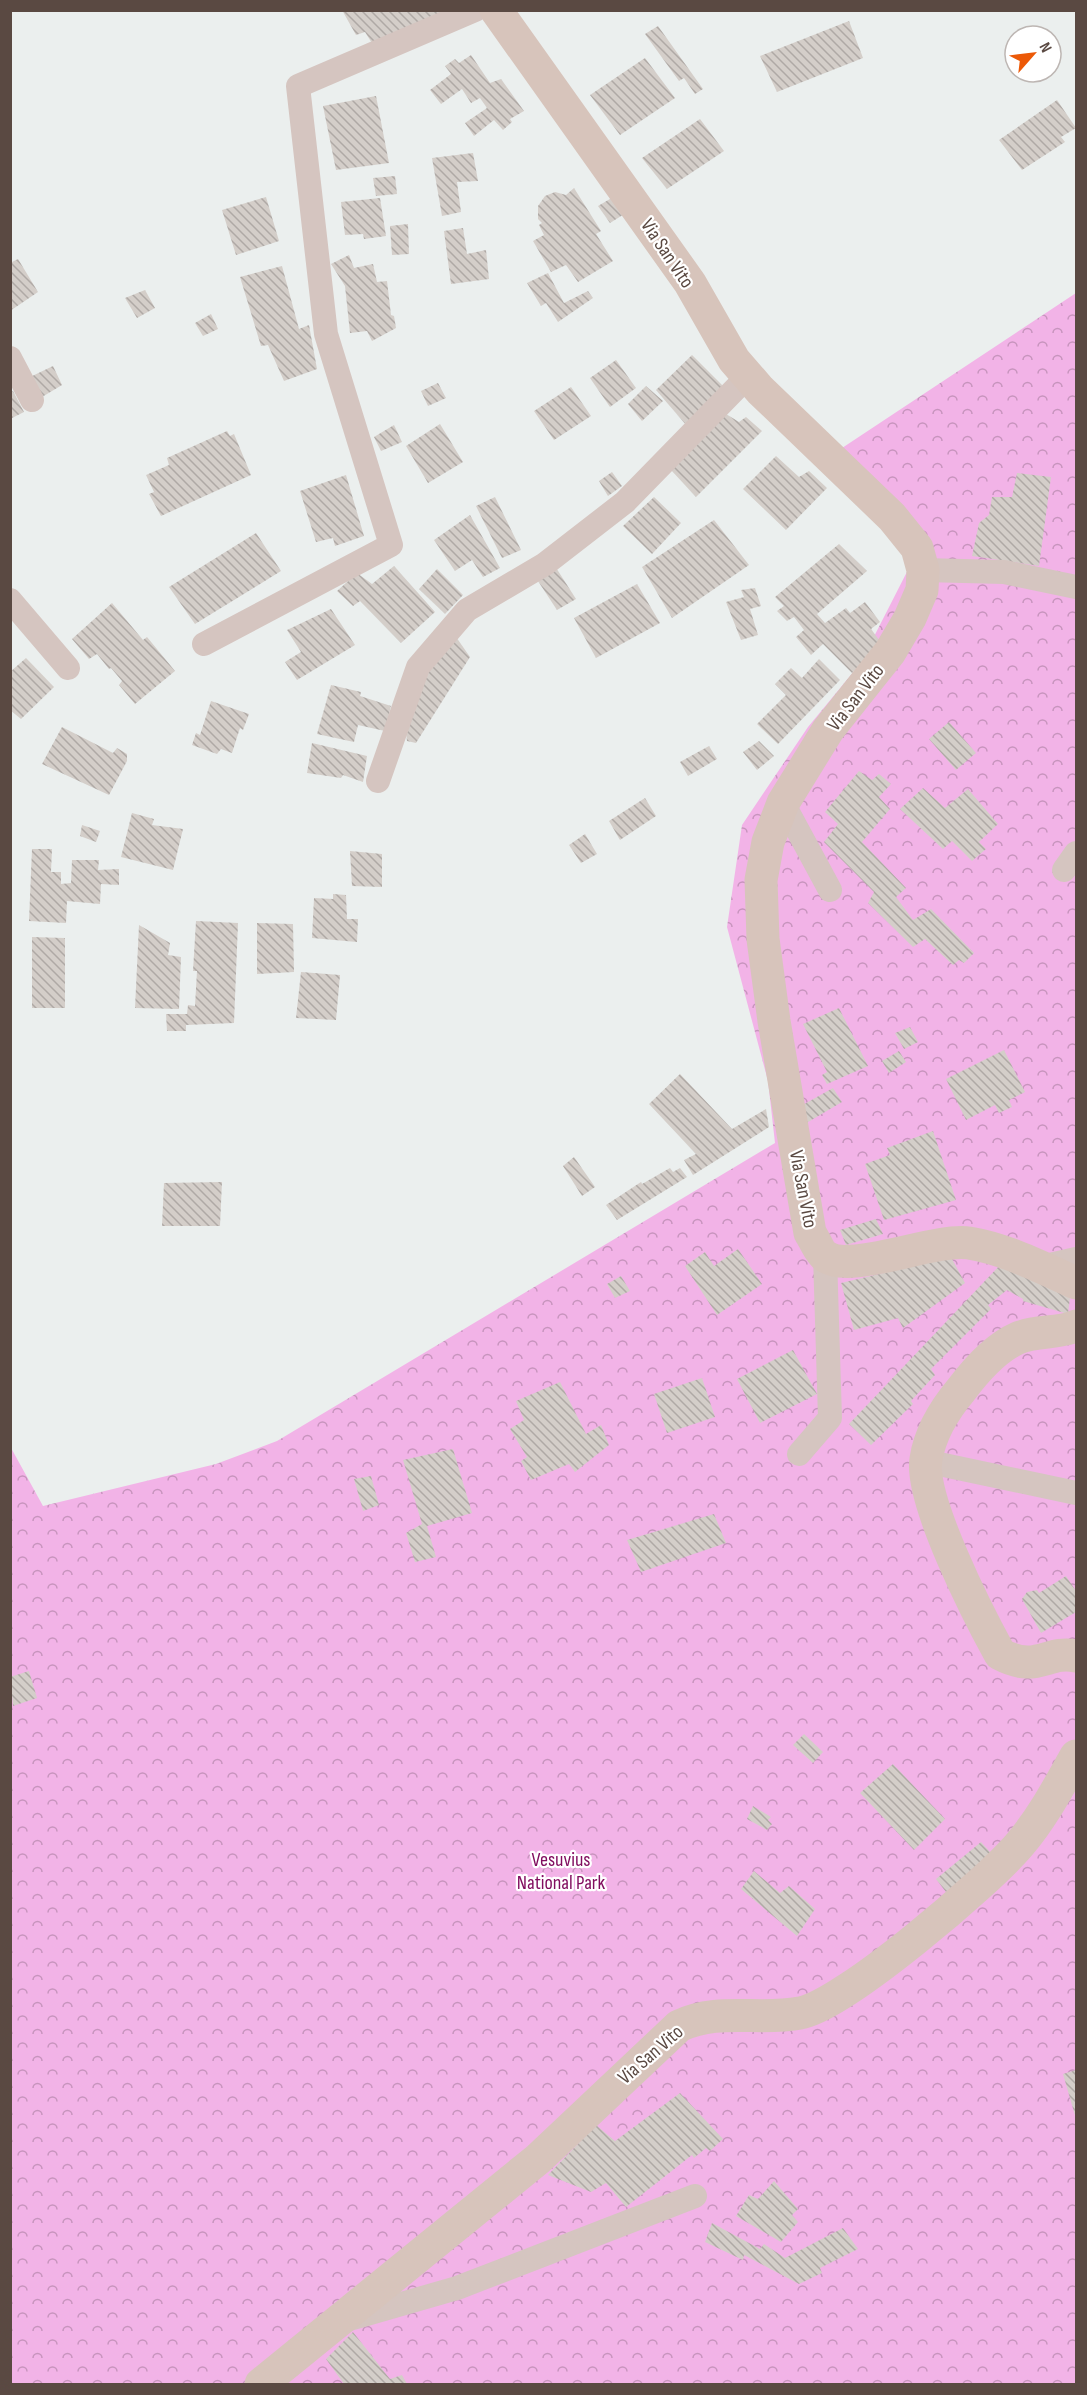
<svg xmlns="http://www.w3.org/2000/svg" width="1087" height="2395" font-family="'Sofia Sans Condensed',sans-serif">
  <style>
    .forest { fill: url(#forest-crowns) }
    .building { fill: url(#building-back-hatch) }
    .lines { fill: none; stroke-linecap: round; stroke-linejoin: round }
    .street { stroke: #d5c5c0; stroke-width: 24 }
    .secondary { stroke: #d7c4bb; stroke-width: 33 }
    .labels { text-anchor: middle; stroke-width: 4.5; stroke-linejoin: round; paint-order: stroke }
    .street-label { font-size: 20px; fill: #5a4942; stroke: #fff }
    .park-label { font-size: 20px; fill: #810d5f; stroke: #fff }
  </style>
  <defs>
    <pattern id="forest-crowns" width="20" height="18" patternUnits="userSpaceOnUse" patternTransform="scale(1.5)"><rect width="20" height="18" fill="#f2b3e7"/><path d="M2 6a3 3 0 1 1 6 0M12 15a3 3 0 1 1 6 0" fill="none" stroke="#c794bd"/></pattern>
    <pattern id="building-back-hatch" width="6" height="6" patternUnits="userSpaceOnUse" patternTransform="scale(1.5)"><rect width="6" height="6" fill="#d4cec9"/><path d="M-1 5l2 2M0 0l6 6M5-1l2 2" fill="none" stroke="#afa9a5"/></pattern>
  </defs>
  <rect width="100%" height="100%" fill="#ebefee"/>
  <path class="forest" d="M1076,293V2384H11L10,1446L43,1506L216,1464L277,1441L775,1143L768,1081L727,927L742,825L808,727L860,664L912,562L836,452Z"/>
  <g class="building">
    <path d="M342,10H453L375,48L365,32L356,35Z"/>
    <path d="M849,21L863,58L777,92L760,56Z"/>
    <path d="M658,26L703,89L695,94L684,78L679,81L645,34Z"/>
    <path d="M471,55L490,83L501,79L524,111L510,119L512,122L503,130L494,120L474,136L465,123L487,108L480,98L471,103L462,89L441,104L430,90L451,74L445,66L455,59L459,63Z"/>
    <path d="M645,58L675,98L620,135L590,95Z"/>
    <path d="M376,96L389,163L336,170L323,106Z"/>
    <path d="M1057,100L1076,128L1061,137L1065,142L1022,170L999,140Z"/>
    <path d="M700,119L724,151L667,189L642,158Z"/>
    <path d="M473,153L478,181L457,182L461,212L442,216L432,158Z"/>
    <path d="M395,176L397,194L376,196L373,178Z"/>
    <path d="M574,188L601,231L596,234L613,261L578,282L566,265L551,272L533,241L544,235L539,225L542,223L538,219V206L545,196L555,192L566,195Z"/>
    <path d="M615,196L626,213L610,223L598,206Z"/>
    <path d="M266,197L279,241L236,255L222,210Z"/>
    <path d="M380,198L386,236L364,239L363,234L345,235L341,202Z"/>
    <path d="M408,224L409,254L392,255L390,226Z"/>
    <path d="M463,228L467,254L486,250L489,279L451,284L444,231Z"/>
    <path d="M349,255L354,268L373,264L377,282L387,281L391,315L394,316L396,328L372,341L367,331L350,333L345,286L331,264Z"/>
    <path d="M18,259L38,292L10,311V263Z"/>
    <path d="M282,266L299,329L309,325L317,369L284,381L268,345L261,346L240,277Z"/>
    <path d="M548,273L564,303L588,291L593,298L558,322L546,303L541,306L527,283Z"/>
    <path d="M145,290L155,308L137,318L125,298Z"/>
    <path d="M211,314L218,329L203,336L195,323Z"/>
    <path d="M692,355L725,388L687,426L656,390Z"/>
    <path d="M616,360L636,388L610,407L590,378Z"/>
    <path d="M53,366L62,385L37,400L26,379Z"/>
    <path d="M438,383L446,398L428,406L421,391Z"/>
    <path d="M646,386L663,401L642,421L628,404Z"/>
    <path d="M571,387L591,416L554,440L534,411Z"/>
    <path d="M13,391L24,412L10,419V392Z"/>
    <path d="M726,414L739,422L746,417L762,431L696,497L671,470Z"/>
    <path d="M440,424L463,462L428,483L406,446Z"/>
    <path d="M394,425L402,442L381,451L374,437Z"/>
    <path d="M227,431L230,436L234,434L251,475L161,516L149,494L154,492L146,475L169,465L167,458Z"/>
    <path d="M776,456L799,477L809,471L827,488L786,530L743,489Z"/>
    <path d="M612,472L622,486L608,496L599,481Z"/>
    <path d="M1017,473L1051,477L1039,566L972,556L979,523L989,515L992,497H1012Z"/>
    <path d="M346,475L364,536L335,546L333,538L316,542L300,491Z"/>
    <path d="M495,497L521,550L502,558L476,506Z"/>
    <path d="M654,497L681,523L652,554L623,526Z"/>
    <path d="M470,515L500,568L483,577L472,560L455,571L434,540Z"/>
    <path d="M714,520L749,565L672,618L642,567Z"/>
    <path d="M256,533L281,571L195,624L169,587Z"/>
    <path d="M839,544L867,571L817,614L825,623L846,608L850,613L865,602L880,622L871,629L882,644L852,673L823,644L811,655L796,637L804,630L794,617L787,621L777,611L784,606L775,597Z"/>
    <path d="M553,563L576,599L557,610L534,575Z"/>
    <path d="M394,566L435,612L401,643L360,601L353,606L337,591L357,573L372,584Z"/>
    <path d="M437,569L463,595L445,614L419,589Z"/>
    <path d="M637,584L660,623L596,658L574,618Z"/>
    <path d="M755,588L761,606L750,609L758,635L741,640L726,602L744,597L741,590Z"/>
    <path d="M112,603L143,640L147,637L175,671L135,704L119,685L122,681L111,668L109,669L97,654L89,659L72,639Z"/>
    <path d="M331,609L355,645L297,680L285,662L301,652L287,630Z"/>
    <path d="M454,634L470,657L416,743L407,741L404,718L418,684Z"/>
    <path d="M26,658L54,687L21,719L10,710V672Z"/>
    <path d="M819,659L840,680L778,744L757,724L786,695L775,684L791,668L802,678Z"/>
    <path d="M331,685L361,692L360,696L391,706L385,731L358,725L354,742L317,734Z"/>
    <path d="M211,701L249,714L243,730L240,728L232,753L221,749L217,754L192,745L196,733L200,735Z"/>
    <path d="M949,722L976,753L956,770L929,739Z"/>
    <path d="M62,727L113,753L117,748L127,754V761L109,795L42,764Z"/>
    <path d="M759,741L774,756L757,770L743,752Z"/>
    <path d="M312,743L367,756L363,782L343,775L341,778L307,773Z"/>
    <path d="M709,746L717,759L688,776L680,762Z"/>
    <path d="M859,771L872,780L879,774L891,784L879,797L890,809L862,842L906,888L896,897L913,920L931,909L974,953L964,963L959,960L953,965L925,939L913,947L868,903L874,892L824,842L838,824L825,812Z"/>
    <path d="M923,788L945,808L968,789L998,824L979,842L986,849L972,861L952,841L943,849L900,809Z"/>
    <path d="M645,798L656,816L620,840L609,821Z"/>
    <path d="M132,813L154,819L152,825L183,829L173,870L121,857Z"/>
    <path d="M82,825L100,831L96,842L80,836Z"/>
    <path d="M585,834L597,854L581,863L569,845Z"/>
    <path d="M32,849H52L51,872H61V884L71,883L72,860H99L98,870L119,869V885L101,884L100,904L67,901L66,923L29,921Z"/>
    <path d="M350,851L382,854V887L352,886Z"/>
    <path d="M333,894L346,895L347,919H358L357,942L312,938L314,898L333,899Z"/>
    <path d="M196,921L238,923L234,1023L186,1025V1031H167L166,1014H187L188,1005L195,1006L197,971H193Z"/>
    <path d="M257,923L293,924L294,972L257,974Z"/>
    <path d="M139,925L170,943L168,955L181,957L179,1009L135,1008Z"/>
    <path d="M32,937L65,938V1008H32Z"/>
    <path d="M301,972L340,975L336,1020L296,1018Z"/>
    <path d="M839,1008L868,1066L827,1084L822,1075L827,1072L803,1024Z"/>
    <path d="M910,1027L918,1042L904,1049L895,1033Z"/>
    <path d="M1004,1050L1025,1092L1009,1100L1012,1107L999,1113L995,1105L966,1120L946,1079Z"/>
    <path d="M899,1051L906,1062L889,1073L882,1061Z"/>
    <path d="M680,1074L732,1129L766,1109L769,1127L693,1175L684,1160L696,1154L649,1104Z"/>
    <path d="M833,1088L842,1102L803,1125L799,1107Z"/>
    <path d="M933,1131L956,1200L884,1220L865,1164L890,1155L887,1148Z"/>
    <path d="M574,1157L595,1187L582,1196L563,1166Z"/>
    <path d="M670,1168L673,1172L680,1168L687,1177L617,1220L606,1205L641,1182L642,1184Z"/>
    <path d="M222,1182L220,1226H162L164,1183Z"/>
    <path d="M876,1219L883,1234L846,1245L840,1230Z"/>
    <path d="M738,1249L762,1284L717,1315L685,1266L705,1252L714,1266Z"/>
    <path d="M951,1257L965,1283L903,1328L898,1318L854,1330L841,1283Z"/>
    <path d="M1001,1264L1070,1298L1068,1314L1023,1301V1299L1007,1290L988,1305L991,1309L931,1369L935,1375L911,1401L913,1404L871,1445L849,1424Z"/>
    <path d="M621,1276L630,1291L615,1298L607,1284Z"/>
    <path d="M793,1350L817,1394L760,1423L737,1379Z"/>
    <path d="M702,1378L715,1417L667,1433L654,1394Z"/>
    <path d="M560,1382L586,1434L601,1425L609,1445L575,1472L569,1464L531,1480L521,1461L527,1457L510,1429L524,1420L516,1401Z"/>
    <path d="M453,1449L472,1513L427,1526L436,1557L415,1562L406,1533L422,1524L403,1460Z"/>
    <path d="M371,1476L379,1505L363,1511L354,1479Z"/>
    <path d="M714,1514L726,1543L641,1572L627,1540Z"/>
    <path d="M1066,1576L1076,1591V1612L1041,1633L1022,1599L1027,1592L1037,1590L1039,1593Z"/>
    <path d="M29,1671L37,1698L13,1706L10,1677Z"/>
    <path d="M804,1734L823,1752L813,1763L793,1745Z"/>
    <path d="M893,1764L945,1819L914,1850L860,1793Z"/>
    <path d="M753,1806L771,1817L768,1820L772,1824L767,1830L747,1819Z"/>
    <path d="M981,1842L992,1854L946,1892L936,1879Z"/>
    <path d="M754,1871L780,1893L789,1886L815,1909L797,1936L741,1889Z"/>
    <path d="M1076,2070V2119L1063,2074Z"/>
    <path d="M680,2093L723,2139L710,2151L706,2148L694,2158L692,2155L626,2207L606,2183L591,2192L548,2175L596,2125L615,2141Z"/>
    <path d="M774,2181L798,2209L792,2215L798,2222L781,2242L736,2216L749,2195L758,2199Z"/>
    <path d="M712,2223L760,2249L764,2244L785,2258L843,2228L858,2249L820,2268L822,2273L799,2284L744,2255L743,2260L705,2242Z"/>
    <path d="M353,2332L390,2379L402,2375L407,2384H344L326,2359Z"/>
  </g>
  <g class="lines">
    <g class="street">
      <path d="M10,358L32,400"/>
      <path d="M923,570L1004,572L1076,587"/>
      <path d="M10,600L68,668"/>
      <path d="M204,644L391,545L326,334L298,86L475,10"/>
      <path d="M378,781L418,667L467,610L545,564L625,502L748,376"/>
      <path d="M783,803L830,890"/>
      <path d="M1064,870L1076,853"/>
      <path d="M1041,1267L1076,1259"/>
      <path d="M799,1454L830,1418L825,1256"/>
      <path d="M925,1461L1076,1493"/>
      <path d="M346,2320L457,2288L695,2196"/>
    </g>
    <g class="secondary">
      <path d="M496,10L690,283L734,360L760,390L892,517L917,548L923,570L922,590L910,618L890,652L828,730L783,803L768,842L761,880L763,939L774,1021L810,1233C815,1240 819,1252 825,1256C849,1275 933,1238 969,1243C1006,1249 1043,1268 1076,1283"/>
      <path d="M1076,1326C1058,1334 1037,1330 1018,1338C995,1348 976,1370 961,1390C945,1409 930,1434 926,1459C919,1499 979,1616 1000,1654C1038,1674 1046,1650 1076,1656"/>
      <path d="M261,2384L538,2159L679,2026C718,2007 759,2021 800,2013C843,2006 989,1881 1020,1844C1043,1817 1059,1786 1076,1756"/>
    </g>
  </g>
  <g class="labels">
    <g class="street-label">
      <text transform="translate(668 253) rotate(56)" y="7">Via San Vito</text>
      <text transform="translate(855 697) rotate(-52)" y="7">Via San Vito</text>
      <text transform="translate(804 1189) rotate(79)" y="7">Via San Vito</text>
      <text transform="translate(650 2054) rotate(-41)" y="7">Via San Vito</text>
    </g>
    <g class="park-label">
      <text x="561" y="1866">Vesuvius<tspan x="561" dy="23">National Park</tspan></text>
    </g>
  </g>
  <rect width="1087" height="2395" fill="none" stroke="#5a4942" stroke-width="24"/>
  <g transform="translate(1033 54) rotate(62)"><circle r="28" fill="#ffffff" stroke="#bdb6b3" stroke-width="1.5"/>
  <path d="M0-4.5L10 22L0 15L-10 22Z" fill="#ec5907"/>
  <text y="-9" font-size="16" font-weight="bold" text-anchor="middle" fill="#5a4942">N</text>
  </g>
</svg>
